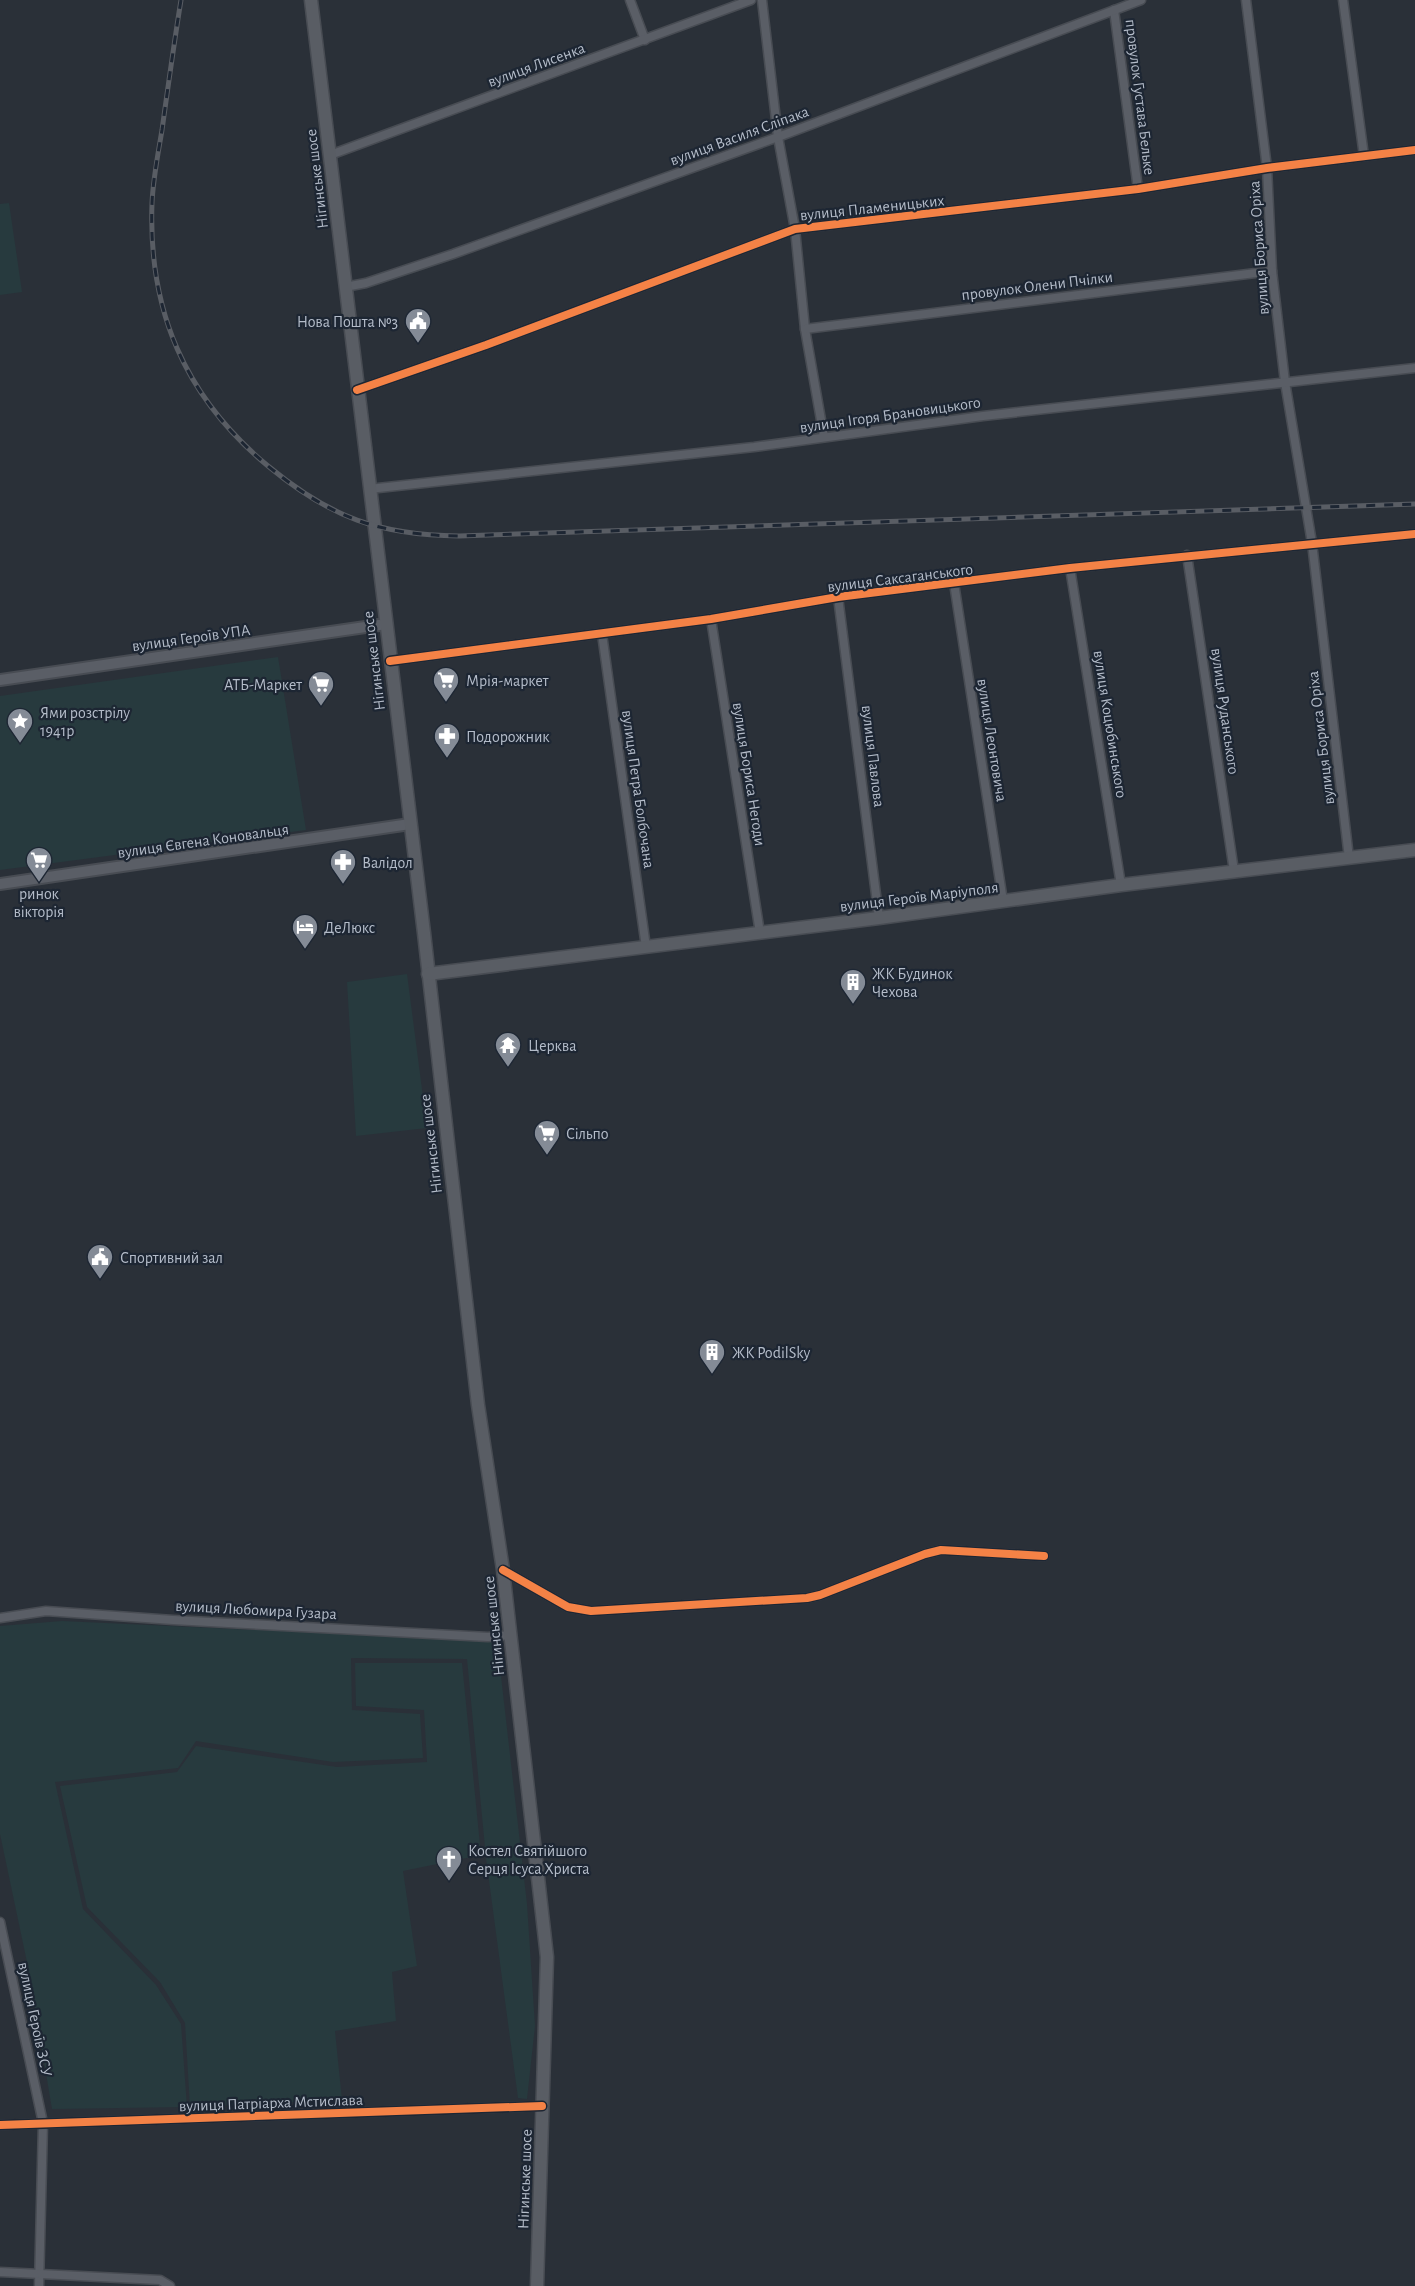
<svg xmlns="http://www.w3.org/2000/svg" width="1415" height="2286" font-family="'Alegreya Sans',sans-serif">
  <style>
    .green { fill: #273a3e }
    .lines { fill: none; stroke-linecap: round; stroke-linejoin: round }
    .minor-casing { stroke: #484c53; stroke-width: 11 }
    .tertiary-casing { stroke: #484c53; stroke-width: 14 }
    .secondary-casing { stroke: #484c53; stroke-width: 15 }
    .minor { stroke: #5a5e66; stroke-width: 8 }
    .tertiary { stroke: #5a5e66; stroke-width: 10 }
    .secondary { stroke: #595d64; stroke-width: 12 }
    .rail-casing { stroke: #595d64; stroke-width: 5 }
    .rail { stroke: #1d2633; stroke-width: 3; stroke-dasharray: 9; stroke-linecap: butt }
    .cycleway-casing { stroke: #1d2633; stroke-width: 11 }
    .cycleway { stroke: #f48246; stroke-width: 8 }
    .labels { text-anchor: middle; stroke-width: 4.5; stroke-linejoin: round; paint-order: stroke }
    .street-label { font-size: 16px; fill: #b4bcc9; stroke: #1d2633 }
    .poi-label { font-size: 16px; fill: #b4bcc9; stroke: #1d2633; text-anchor: start }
  </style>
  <rect width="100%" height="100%" fill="#2a3038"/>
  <g class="green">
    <path d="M9,203L22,292L0,295V204Z"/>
    <path d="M278,657L306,830L0,870V696Z"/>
    <path d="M407,974L427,1128L356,1136L347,982Z"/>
    <path d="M62,1621L497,1641L527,1904L535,2026L527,2099L518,2098L486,1858L467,1659L351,1658L352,1710L420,1714L423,1758L333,1762L196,1741L178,1768L55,1782L83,1909L156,1985L181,2024L187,2107L52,2109L28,1967L0,1834V1626Z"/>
    <path d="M355,1663H462L481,1855L403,1871L417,1966L392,1972L396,2021L335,2031L342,2100L190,2107L185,2023L160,1982L87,1907L60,1786L177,1772L196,1746L337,1767L427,1762L424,1710L356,1706Z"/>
  </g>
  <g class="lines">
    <g class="minor-casing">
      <g id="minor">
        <path d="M630,0L645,40"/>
        <path d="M762,0L778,137L795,229L805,329L824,437"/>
        <path d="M1246,0L1267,168L1272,271L1285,382L1312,543L1349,858"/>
        <path d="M1343,0L1364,156"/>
        <path d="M1114,10L1138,189"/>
        <path d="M330,155L751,0"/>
        <path d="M345,287L366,283L453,254L778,137L1141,0"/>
        <path d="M805,329L1272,271"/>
        <path d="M357,390L486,345L795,229L1138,189L1267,168L1415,150"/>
        <path d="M369,489L754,447L983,416L1415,368"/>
        <path d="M1187,555L1234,871"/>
        <path d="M1070,568L1121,885"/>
        <path d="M954,583L1003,901"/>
        <path d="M838,597L879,918"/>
        <path d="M711,619L760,933"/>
        <path d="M602,634L646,947"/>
        <path d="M390,661L711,619L838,597L1070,568L1415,534"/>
        <path d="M503,1570L568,1607L591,1611L807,1598L820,1595L925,1554L941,1550L1044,1556"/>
        <path d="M0,1618L46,1611L173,1620L488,1637L511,1635"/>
        <path d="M0,1922L43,2123L39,2286"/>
        <path d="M0,2125L542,2106"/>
        <path d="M0,2272L160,2280L170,2286"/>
      </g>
    </g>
    <g class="tertiary-casing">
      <g id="tertiary">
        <path d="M0,680L386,624"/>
        <path d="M0,884L410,824"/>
      </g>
    </g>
    <g class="secondary-casing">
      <g id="secondary">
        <path d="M311,0L424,933L465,1292L478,1405L503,1570L547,1957L537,2286"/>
        <path d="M428,974L879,918L1121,885L1415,850"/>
      </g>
    </g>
    <use href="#minor" class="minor"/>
    <use href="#tertiary" class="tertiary"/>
    <use href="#secondary" class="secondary"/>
    <g class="rail-casing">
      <path id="rail" d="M181,0C174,43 168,87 162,130C158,154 153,179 152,203C148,311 185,397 268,466C331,518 379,535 459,536L1415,504"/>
    </g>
    <use href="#rail" class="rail"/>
    <g class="cycleway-casing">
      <g id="cycleway">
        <path d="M357,390L486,345L795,229L1138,189L1267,168L1415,150"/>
        <path d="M390,661L711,619L838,597L1070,568L1415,534"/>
        <path d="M503,1570L568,1607L591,1611L807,1598L820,1595L925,1554L941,1550L1044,1556"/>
        <path d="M0,2125L542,2106"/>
      </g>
    </g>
    <use href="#cycleway" class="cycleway"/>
  </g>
  <defs>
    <g id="civic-pin" transform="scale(1.35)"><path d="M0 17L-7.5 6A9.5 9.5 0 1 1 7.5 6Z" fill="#848b96" stroke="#1d2633"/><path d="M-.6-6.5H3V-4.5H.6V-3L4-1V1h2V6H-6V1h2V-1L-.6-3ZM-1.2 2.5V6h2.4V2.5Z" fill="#fff"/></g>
    <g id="supermarket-pin" transform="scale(1.35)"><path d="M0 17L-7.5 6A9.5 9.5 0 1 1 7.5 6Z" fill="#848b96" stroke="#1d2633"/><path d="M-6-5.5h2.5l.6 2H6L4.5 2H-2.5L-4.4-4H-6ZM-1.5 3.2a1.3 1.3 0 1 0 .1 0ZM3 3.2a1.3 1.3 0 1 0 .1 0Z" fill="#fff"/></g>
    <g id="sight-pin" transform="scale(1.35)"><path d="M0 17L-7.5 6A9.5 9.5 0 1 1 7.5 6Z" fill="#848b96" stroke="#1d2633"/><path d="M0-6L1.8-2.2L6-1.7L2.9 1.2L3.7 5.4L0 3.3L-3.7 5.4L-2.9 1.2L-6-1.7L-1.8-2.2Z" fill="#fff"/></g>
    <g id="pharmacy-pin" transform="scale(1.35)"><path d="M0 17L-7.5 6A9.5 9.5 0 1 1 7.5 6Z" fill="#848b96" stroke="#1d2633"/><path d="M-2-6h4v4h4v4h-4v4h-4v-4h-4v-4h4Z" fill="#fff"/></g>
    <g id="hotel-pin" transform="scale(1.35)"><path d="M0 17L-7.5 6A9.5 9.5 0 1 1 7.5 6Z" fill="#848b96" stroke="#1d2633"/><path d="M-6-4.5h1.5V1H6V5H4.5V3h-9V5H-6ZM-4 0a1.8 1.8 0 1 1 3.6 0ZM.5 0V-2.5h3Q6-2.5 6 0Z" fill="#fff"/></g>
    <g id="building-pin" transform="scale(1.35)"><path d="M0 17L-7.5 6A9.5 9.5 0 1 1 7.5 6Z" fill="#848b96" stroke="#1d2633"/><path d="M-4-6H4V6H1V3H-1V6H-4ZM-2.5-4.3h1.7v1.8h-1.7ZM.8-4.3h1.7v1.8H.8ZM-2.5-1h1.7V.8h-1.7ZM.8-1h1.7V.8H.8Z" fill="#fff"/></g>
    <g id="temple-pin" transform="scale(1.35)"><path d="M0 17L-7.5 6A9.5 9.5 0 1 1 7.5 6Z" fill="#848b96" stroke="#1d2633"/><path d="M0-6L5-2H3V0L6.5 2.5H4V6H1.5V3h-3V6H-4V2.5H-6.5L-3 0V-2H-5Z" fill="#fff"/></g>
    <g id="church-pin" transform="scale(1.35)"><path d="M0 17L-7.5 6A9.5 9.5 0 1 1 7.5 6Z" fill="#848b96" stroke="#1d2633"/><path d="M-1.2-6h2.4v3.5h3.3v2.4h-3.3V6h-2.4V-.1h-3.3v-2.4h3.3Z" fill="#fff"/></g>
  </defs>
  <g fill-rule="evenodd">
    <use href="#civic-pin" x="418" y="321"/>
    <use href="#supermarket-pin" x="446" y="680"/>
    <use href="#supermarket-pin" x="321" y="684"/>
    <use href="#sight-pin" x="20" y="721"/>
    <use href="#pharmacy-pin" x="447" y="736"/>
    <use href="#supermarket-pin" x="39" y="860"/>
    <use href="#pharmacy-pin" x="343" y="862"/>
    <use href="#hotel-pin" x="305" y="927"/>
    <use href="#building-pin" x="853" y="982"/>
    <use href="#temple-pin" x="508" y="1045"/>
    <use href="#supermarket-pin" x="547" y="1133"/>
    <use href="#civic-pin" x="100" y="1257"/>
    <use href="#building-pin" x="712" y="1352"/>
    <use href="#church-pin" x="449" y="1859"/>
  </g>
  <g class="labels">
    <g class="street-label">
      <text transform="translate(536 64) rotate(-20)" y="6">вулиця Лисенка</text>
      <text transform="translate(1141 97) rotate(83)" y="6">провулок Густава Бельке</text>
      <text transform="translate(739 135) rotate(-20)" y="6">вулиця Василя Сліпака</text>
      <text transform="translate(316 179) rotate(-97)" y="6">Нігинське шосе</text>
      <text transform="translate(872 207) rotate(-6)" y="6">вулиця Пламеницьких</text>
      <text transform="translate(1258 248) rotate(-94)" y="6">вулиця Бориса Оріха</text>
      <text transform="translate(1037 285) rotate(-7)" y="6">провулок Олени Пчілки</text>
      <text transform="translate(890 414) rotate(-8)" y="6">вулиця Ігоря Брановицького</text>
      <text transform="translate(900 577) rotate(-7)" y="6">вулиця Саксаганського</text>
      <text transform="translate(191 637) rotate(-8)" y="6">вулиця Героїв УПА</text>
      <text transform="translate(373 661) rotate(-97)" y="6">Нігинське шосе</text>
      <text transform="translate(1226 711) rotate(82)" y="6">вулиця Руданського</text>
      <text transform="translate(1111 724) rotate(81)" y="6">вулиця Коцюбинського</text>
      <text transform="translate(1320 738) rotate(-97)" y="6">вулиця Бориса Оріха</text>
      <text transform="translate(993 740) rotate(81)" y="6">вулиця Леонтовича</text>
      <text transform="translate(874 756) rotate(83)" y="6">вулиця Павлова</text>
      <text transform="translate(750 774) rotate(81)" y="6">вулиця Бориса Негоди</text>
      <text transform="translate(639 789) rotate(82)" y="6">вулиця Петра Болбочана</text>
      <text transform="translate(203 840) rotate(-8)" y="6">вулиця Євгена Коновальця</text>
      <text transform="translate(919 896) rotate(-7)" y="6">вулиця Героїв Маріуполя</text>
      <text transform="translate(430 1144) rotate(-97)" y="6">Нігинське шосе</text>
      <text transform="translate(256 1609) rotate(3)" y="6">вулиця Любомира Гузара</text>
      <text transform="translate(493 1626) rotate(-96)" y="6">Нігинське шосе</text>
      <text transform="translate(36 2019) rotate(78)" y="6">вулиця Героїв ЗСУ</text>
      <text transform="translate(271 2102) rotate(-2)" y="6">вулиця Патріарха Мстислава</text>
      <text transform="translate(524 2179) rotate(-88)" y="6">Нігинське шосе</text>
    </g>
    <g class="poi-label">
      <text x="398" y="327" text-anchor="end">Нова Пошта №3</text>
      <text x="466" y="686">Мрія-маркет</text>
      <text x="302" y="690" text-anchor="end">АТБ-Маркет</text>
      <text x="40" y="718">Ями розстрілу<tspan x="40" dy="18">1941р</tspan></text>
      <text x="466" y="742">Подорожник</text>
      <text x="362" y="868">Валідол</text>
      <text x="39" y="899" text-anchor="middle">ринок<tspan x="39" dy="18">вікторія</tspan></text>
      <text x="324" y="933">ДеЛюкс</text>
      <text x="872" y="979">ЖК Будинок<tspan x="872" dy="18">Чехова</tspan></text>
      <text x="528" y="1051">Церква</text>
      <text x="566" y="1139">Сільпо</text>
      <text x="120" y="1263">Спортивний зал</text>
      <text x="732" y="1358">ЖК PodilSky</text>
      <text x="468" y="1856">Костел Святійшого<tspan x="468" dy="18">Серця Ісуса Христа</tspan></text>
    </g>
  </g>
</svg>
